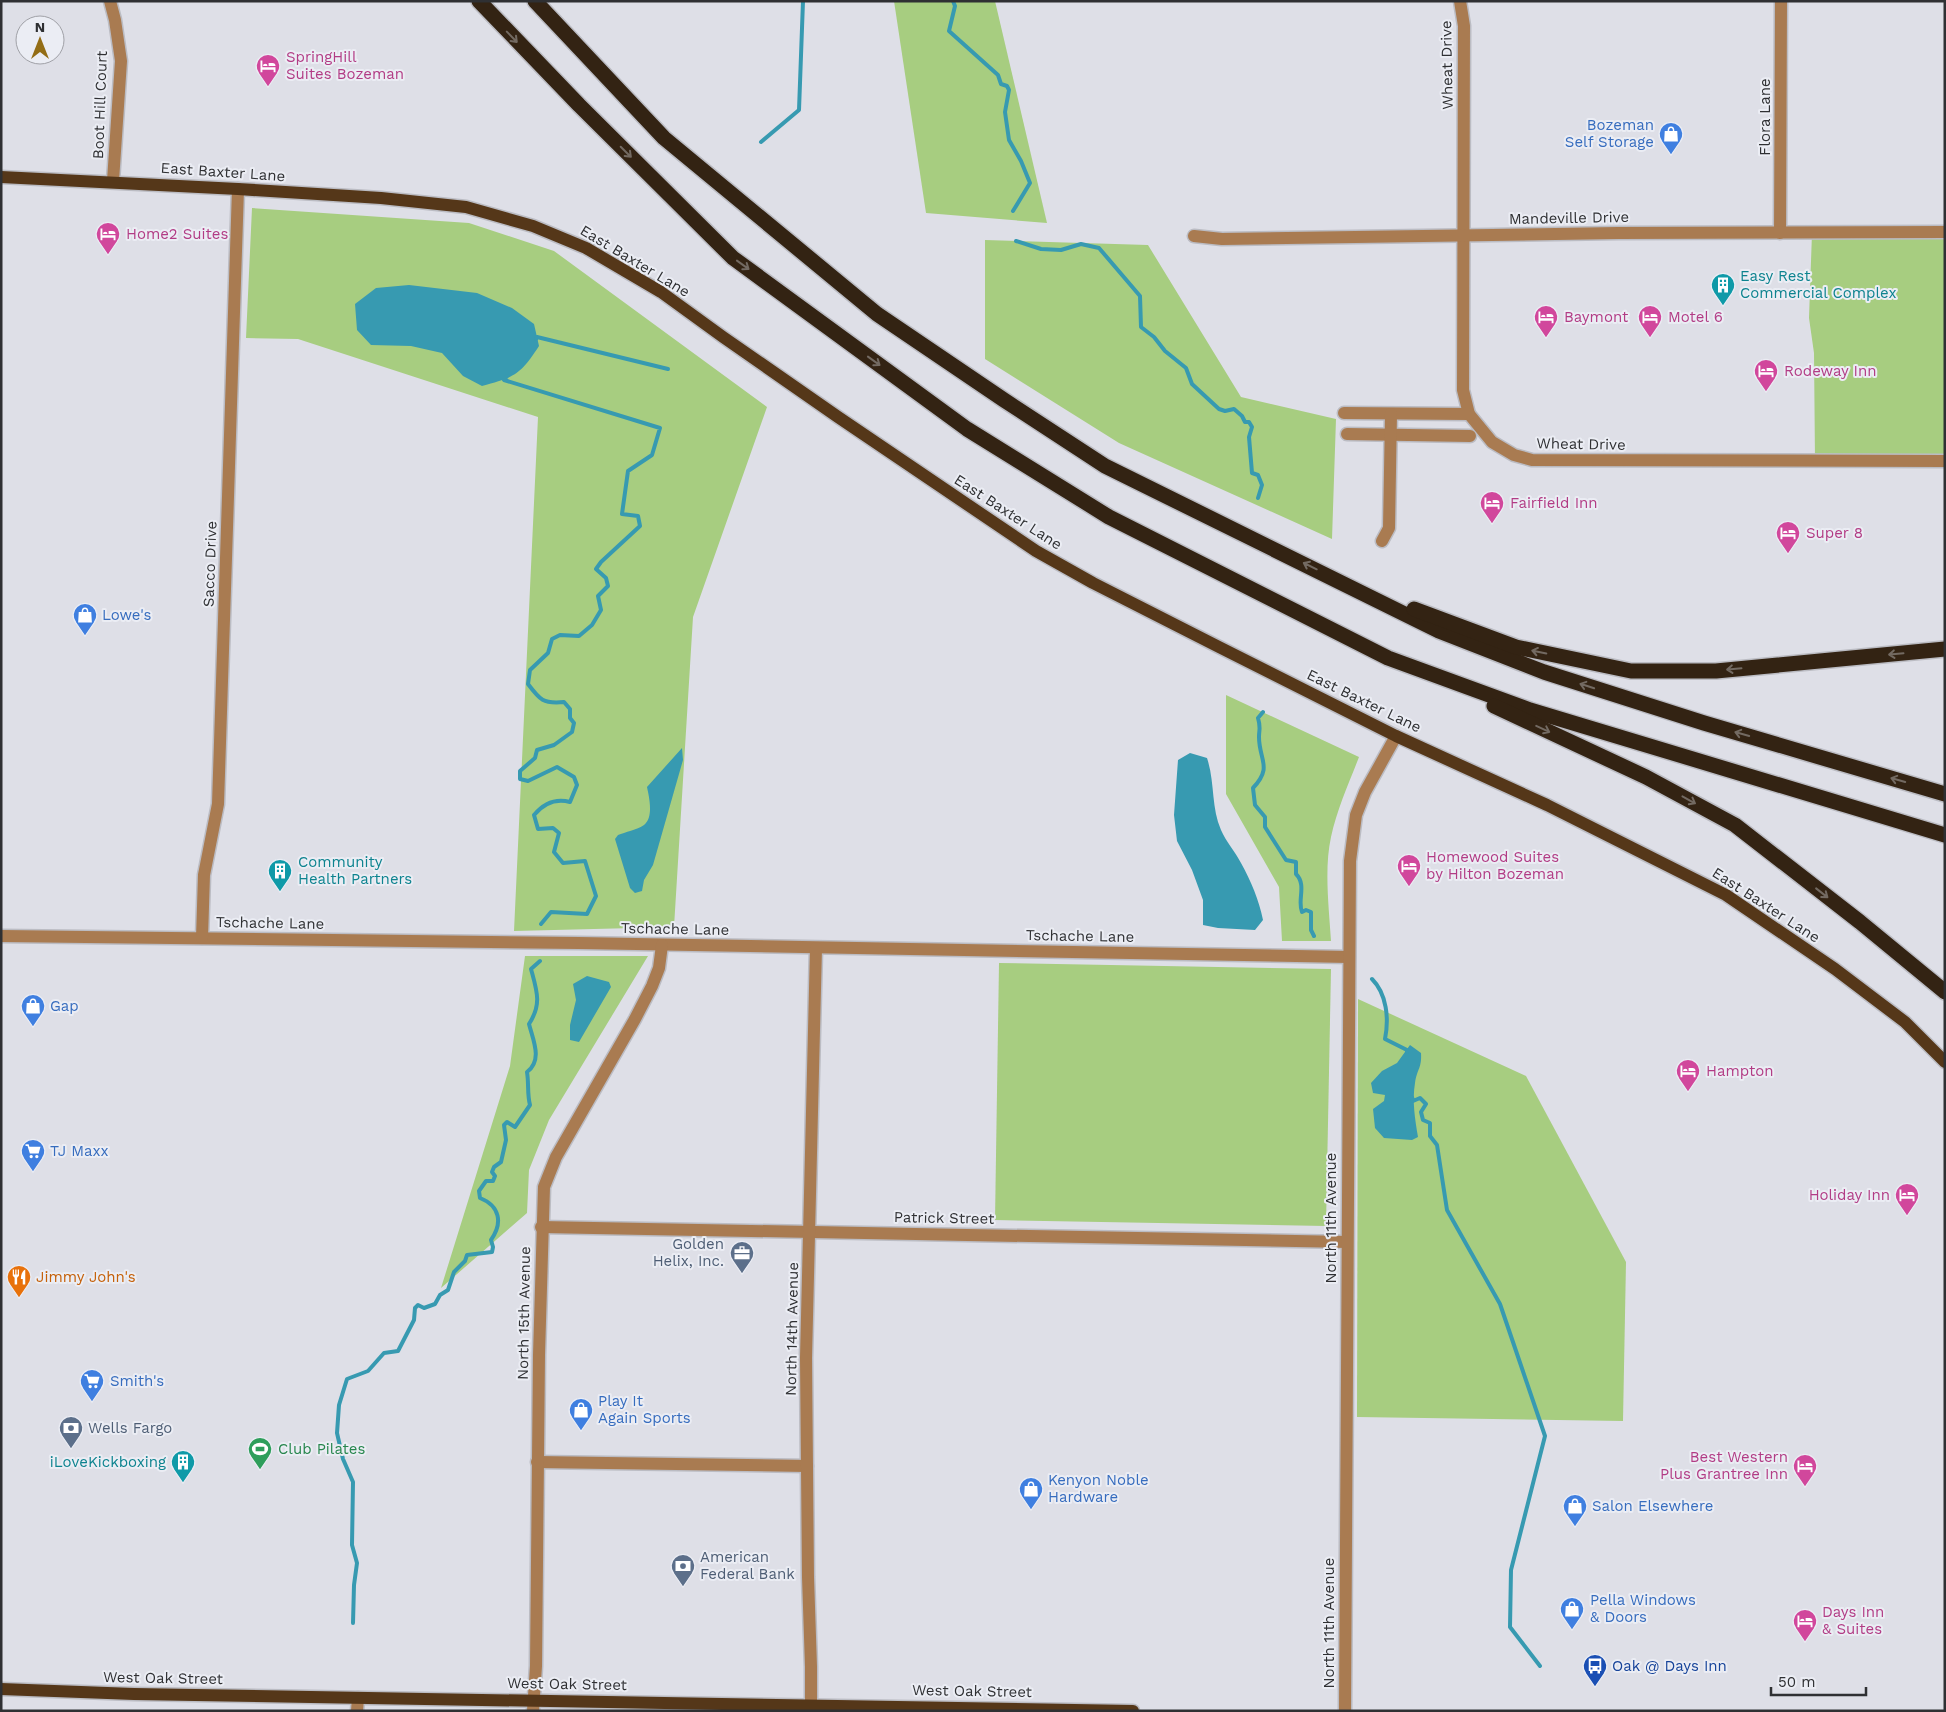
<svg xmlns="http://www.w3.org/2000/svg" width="1946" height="1712" font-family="'Work Sans',sans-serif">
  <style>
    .green { fill: #a7cd80 }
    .water { fill: #379ab1 }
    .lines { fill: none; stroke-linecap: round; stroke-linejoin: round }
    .stream { stroke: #379ab1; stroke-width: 4 }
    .minor-casing { stroke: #bbbcc3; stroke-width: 15 }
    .major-casing { stroke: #bbbcc3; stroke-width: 15 }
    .highway-casing { stroke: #bbbcc3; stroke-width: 18 }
    .minor { stroke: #a97b51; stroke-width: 12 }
    .major { stroke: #553719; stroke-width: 12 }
    .highway { stroke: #332313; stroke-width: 15 }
    .oneway { stroke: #736a62 }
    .labels { text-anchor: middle; stroke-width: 4; stroke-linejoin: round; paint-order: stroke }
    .hotel-label { font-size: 15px; fill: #b23c85; stroke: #ebedf4; text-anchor: start }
    .street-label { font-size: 15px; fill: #2f3033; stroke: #ebedf4 }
    .shop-label { font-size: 15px; fill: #366cbe; stroke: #ebedf4; text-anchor: start }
    .culture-label { font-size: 15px; fill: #0d838f; stroke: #ebedf4; text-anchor: start }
    .service-label { font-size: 15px; fill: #4e5e75; stroke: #ebedf4; text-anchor: start }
    .food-label { font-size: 15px; fill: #c56008; stroke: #ebedf4; text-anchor: start }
    .leisure-label { font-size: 15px; fill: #27864d; stroke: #ebedf4; text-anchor: start }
    .transit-label { font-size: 15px; fill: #164399; stroke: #ebedf4; text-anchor: start }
  </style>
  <rect width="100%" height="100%" fill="#dedfe7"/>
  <g class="green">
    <path d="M894,1H995L1047,223L926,213Z"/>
    <path d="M252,208L469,223L554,251L767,407L693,617L674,927L514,931L538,417L298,339L246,338Z"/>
    <path d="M1945,232V461H1815L1814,353L1809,318L1812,233Z"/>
    <path d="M985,240L1148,245L1241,397L1336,419L1332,539L1119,443L985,359Z"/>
    <path d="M1226,695L1359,757C1349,783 1337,809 1331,837C1324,869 1329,908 1331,941H1282L1279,887L1226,794Z"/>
    <path d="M525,956H648L549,1120L529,1170L527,1213L441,1288L510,1066Z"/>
    <path d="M999,963L1331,969L1326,1226L995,1220Z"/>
    <path d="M1358,999L1526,1076L1626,1262L1623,1421L1357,1417Z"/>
  </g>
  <g class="water">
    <path d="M409,285L477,293L512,308L534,324L539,346C520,375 515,377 482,386L463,376L442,353L411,346L371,345L357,330L355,304L376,288Z"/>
    <path d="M682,748L683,760L653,865L644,880L642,891L635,893L630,888L615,839L618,835C625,832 637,830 644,825C654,817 649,797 647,787Z"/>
    <path d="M1190,753L1207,758C1215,782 1211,807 1221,830C1226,842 1235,851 1241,863C1251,881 1259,900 1263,920L1255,930L1218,928L1203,925V900L1192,870L1177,841L1174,815L1178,760Z"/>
    <path d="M587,976L609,982L611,987L579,1042L570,1040V1025L576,1000L573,984Z"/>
    <path d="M1410,1045L1421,1053C1422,1068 1417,1069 1415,1083C1412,1101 1415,1119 1418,1137L1412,1140L1384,1138L1375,1128L1373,1109L1384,1101L1385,1095L1373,1093L1371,1083L1382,1071L1397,1063Z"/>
  </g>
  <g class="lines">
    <g class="stream">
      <path d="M953,1L955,6L949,31L998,75L1001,84L1007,86L1009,90L1005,112L1009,140L1021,161L1030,183L1013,211"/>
      <path d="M761,142L799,110L803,1"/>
      <path d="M1016,241L1041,249L1061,250L1081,244L1099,248L1140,296L1141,327L1154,337L1165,351L1186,368L1192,384L1219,409L1225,411L1234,409L1242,416L1245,422H1249L1252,427L1249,437L1252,473L1258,475L1262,485L1258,498"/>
      <path d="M536,339L537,337L668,369"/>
      <path d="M507,376L504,380L660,428L652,455L628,471L622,514L638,516L640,526L601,562L596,569L606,578L608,586L598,596L601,610L592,625L579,636L560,635L552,639L548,653L530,670L528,684C540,700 543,704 564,702L570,709V718L574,723L572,732L554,745L537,750L535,758L520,771V779L528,781L557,767L574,777L577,785L570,802C555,798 544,803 534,815L538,829L553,828L559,833L554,852L563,863L585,861L596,896L587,914L551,912L541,924"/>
      <path d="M1263,712L1258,718C1261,728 1259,729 1259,737C1259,760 1273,767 1253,788L1255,805L1265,817V827L1286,860L1296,862V874C1307,885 1297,900 1302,912L1306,910L1311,912V930L1314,936"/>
      <path d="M1372,979C1387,994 1389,1019 1385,1039L1407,1050V1052"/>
      <path d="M1412,1097L1413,1101L1420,1098L1426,1104L1421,1112L1423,1120L1430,1123V1136L1437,1145L1447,1210L1500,1304L1545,1436L1511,1570L1510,1627L1540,1666"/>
      <path d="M353,1623L354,1585L357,1563L352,1545L353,1482L343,1459L337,1433L339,1405L347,1379L368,1371L384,1353L398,1351L414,1320L415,1308L418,1305L424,1308L435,1304L440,1295L448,1290L454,1272L465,1261L467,1255L492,1252L493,1247L491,1240C503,1223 500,1206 480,1198L479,1191L486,1181H493L495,1176L492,1172L494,1167L501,1162L506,1140L504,1125L507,1122L515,1127L530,1105C527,1094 529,1084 527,1072C543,1060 533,1040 529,1024C542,1004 537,991 531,969L540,961"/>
    </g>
    <g class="minor-casing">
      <g id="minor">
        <path d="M110,1L115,20L121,61L113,181"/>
        <path d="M1460,1L1464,26L1463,390L1469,414L1492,442L1514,455L1532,460L1945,461"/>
        <path d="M1780,233L1781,1"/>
        <path d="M1194,236L1222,239L1618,233L1945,232"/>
        <path d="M1344,413L1469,414"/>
        <path d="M1347,434L1470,436"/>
        <path d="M1382,541L1389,528L1391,414"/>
        <path d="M1,936L579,943L1349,957"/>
        <path d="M202,938L204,875L218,804L238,189"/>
        <path d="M541,1227L1347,1242"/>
        <path d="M537,1462L807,1466"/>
        <path d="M357,1711L358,1698"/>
        <path d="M533,1711L536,1666L539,1355L544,1187L556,1157L635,1019L652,986L659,968L662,945"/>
        <path d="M811,1711V1667L808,1577L806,1358L816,948"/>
        <path d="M1345,1711L1350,861L1356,815L1365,792L1396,736"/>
      </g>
    </g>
    <g class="major-casing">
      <g id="major">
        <path d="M1,177L238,189L381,198L466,207L533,226L586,248L661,292L723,337L838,417L1036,551L1093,583L1219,647L1396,736L1547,805L1726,895L1835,969L1905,1022L1945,1062"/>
        <path d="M1,1689L134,1694L1133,1711"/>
      </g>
    </g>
    <g class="highway-casing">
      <g id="highway">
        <path d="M479,1L579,105L733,258L967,429L1109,517L1388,658L1530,710L1945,835"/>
        <path d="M535,1L664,138L877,314L1004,400L1105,466L1439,631L1544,672L1704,723L1945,794"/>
        <path d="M1414,609L1516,647L1631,671H1716L1945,649"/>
        <path d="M1494,706L1646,777L1735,825L1860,922L1945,992"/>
      </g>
    </g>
    <use href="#minor" class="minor"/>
    <use href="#major" class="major"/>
    <use href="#highway" class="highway"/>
  </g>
  <defs><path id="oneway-shaft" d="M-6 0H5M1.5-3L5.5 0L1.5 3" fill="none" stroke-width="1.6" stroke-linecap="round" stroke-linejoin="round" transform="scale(1.25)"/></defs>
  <g class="oneway">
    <use href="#oneway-shaft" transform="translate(512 37) rotate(46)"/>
    <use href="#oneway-shaft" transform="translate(626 152) rotate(45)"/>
    <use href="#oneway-shaft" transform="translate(743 265) rotate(36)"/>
    <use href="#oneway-shaft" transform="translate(874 361) rotate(36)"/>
    <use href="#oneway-shaft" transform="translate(1310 566) rotate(-154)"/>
    <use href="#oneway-shaft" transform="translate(1539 652) rotate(-168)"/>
    <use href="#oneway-shaft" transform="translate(1896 654) rotate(175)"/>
    <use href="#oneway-shaft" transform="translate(1734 669) rotate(175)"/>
    <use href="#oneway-shaft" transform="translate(1587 686) rotate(-162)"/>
    <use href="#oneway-shaft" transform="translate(1543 729) rotate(25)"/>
    <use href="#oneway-shaft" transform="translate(1742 734) rotate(-164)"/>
    <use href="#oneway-shaft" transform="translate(1898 780) rotate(-164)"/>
    <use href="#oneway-shaft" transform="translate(1689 800) rotate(29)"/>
    <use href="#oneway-shaft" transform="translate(1822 893) rotate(38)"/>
  </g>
  <defs>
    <g id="hotel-pin" transform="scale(1.25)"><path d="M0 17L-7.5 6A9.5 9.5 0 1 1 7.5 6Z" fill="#d1479c" stroke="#ebedf4"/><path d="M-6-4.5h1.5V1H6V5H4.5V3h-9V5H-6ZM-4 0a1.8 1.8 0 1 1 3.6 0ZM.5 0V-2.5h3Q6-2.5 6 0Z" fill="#fff"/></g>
    <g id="shop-pin" transform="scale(1.25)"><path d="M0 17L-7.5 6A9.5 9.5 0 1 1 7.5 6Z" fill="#3f7fe0" stroke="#ebedf4"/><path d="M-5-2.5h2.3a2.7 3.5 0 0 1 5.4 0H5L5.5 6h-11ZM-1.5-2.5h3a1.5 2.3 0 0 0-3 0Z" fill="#fff"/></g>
    <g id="building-pin" transform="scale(1.25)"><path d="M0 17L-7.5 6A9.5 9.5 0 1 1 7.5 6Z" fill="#0f9aa8" stroke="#ebedf4"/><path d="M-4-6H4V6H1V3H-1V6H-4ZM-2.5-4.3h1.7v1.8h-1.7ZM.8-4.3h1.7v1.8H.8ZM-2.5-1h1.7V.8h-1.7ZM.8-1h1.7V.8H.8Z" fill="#fff"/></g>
    <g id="supermarket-pin" transform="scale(1.25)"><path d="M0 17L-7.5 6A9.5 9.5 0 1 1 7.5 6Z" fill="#3f7fe0" stroke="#ebedf4"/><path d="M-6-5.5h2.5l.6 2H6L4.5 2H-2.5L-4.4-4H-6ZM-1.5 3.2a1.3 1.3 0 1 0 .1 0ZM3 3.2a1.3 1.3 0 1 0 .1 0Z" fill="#fff"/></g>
    <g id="office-pin" transform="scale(1.25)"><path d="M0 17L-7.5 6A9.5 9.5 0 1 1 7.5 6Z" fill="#5c6f8a" stroke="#ebedf4"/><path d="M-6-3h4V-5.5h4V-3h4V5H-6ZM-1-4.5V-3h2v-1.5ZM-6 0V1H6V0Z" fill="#fff"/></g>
    <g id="restaurant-pin" transform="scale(1.25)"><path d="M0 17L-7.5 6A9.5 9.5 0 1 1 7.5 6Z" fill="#e8710a" stroke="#ebedf4"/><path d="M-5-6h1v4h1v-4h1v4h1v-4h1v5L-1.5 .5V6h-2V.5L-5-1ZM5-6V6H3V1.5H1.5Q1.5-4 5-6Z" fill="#fff"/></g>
    <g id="bank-pin" transform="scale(1.25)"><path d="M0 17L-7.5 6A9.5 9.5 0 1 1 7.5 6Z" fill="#5c6f8a" stroke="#ebedf4"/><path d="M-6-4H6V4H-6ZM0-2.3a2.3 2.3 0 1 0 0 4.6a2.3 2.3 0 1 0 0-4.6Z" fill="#fff"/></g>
    <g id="stadium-pin" transform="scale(1.25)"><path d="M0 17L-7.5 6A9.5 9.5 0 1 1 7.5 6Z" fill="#2e9e5b" stroke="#ebedf4"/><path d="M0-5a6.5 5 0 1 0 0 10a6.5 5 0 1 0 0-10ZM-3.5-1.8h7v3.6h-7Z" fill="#fff"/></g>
    <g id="bus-pin" transform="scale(1.25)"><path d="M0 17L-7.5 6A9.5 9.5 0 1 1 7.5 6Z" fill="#1a4fb4" stroke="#ebedf4"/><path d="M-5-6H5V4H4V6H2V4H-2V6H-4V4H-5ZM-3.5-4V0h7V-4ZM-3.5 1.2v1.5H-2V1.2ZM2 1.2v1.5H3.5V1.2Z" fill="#fff"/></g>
  </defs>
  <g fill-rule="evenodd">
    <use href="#hotel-pin" x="268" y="66"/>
    <use href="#shop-pin" x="1671" y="134"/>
    <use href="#hotel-pin" x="108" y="234"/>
    <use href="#building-pin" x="1723" y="285"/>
    <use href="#hotel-pin" x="1546" y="317"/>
    <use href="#hotel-pin" x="1650" y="317"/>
    <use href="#hotel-pin" x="1766" y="371"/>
    <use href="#hotel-pin" x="1492" y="503"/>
    <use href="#hotel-pin" x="1788" y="533"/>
    <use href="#shop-pin" x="85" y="615"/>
    <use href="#hotel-pin" x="1409" y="866"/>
    <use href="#building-pin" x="280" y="871"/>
    <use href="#shop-pin" x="33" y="1006"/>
    <use href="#hotel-pin" x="1688" y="1071"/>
    <use href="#supermarket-pin" x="33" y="1151"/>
    <use href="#hotel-pin" x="1907" y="1195"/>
    <use href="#office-pin" x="742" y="1253"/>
    <use href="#restaurant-pin" x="19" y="1277"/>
    <use href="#supermarket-pin" x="92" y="1381"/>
    <use href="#shop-pin" x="581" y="1410"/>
    <use href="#bank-pin" x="71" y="1428"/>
    <use href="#stadium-pin" x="260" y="1449"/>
    <use href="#building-pin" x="183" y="1462"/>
    <use href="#hotel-pin" x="1805" y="1466"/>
    <use href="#shop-pin" x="1031" y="1489"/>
    <use href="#shop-pin" x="1575" y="1506"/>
    <use href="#bank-pin" x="683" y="1566"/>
    <use href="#shop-pin" x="1572" y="1609"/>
    <use href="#hotel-pin" x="1805" y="1621"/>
    <use href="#bus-pin" x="1595" y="1666"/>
  </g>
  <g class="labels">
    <g class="hotel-label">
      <text x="286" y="62">SpringHill<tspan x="286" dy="17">Suites Bozeman</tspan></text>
      <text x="126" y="239">Home2 Suites</text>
      <text x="1564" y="322">Baymont</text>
      <text x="1668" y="322">Motel 6</text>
      <text x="1784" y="376">Rodeway Inn</text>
      <text x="1510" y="508">Fairfield Inn</text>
      <text x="1806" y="538">Super 8</text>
      <text x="1426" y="862">Homewood Suites<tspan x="1426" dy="17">by Hilton Bozeman</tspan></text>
      <text x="1706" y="1076">Hampton</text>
      <text x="1890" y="1200" text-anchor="end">Holiday Inn</text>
      <text x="1788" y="1462" text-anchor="end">Best Western<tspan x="1788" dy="17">Plus Grantree Inn</tspan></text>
      <text x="1822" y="1617">Days Inn<tspan x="1822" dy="17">&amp; Suites</tspan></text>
    </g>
    <g class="street-label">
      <text transform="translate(1447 65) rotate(-91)" y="5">Wheat Drive</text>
      <text transform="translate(100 105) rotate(-88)" y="5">Boot Hill Court</text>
      <text transform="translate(1765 117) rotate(-90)" y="5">Flora Lane</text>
      <text transform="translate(223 172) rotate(4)" y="5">East Baxter Lane</text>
      <text transform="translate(1569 218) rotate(-1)" y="5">Mandeville Drive</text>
      <text transform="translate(635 261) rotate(31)" y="5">East Baxter Lane</text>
      <text transform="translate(1581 444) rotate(1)" y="5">Wheat Drive</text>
      <text transform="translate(1008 512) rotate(33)" y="5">East Baxter Lane</text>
      <text transform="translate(210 564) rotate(-88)" y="5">Sacco Drive</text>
      <text transform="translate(1364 701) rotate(26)" y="5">East Baxter Lane</text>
      <text transform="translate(1766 905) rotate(33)" y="5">East Baxter Lane</text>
      <text transform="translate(270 923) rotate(1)" y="5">Tschache Lane</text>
      <text transform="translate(675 929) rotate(1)" y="5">Tschache Lane</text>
      <text transform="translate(1080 936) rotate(1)" y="5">Tschache Lane</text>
      <text transform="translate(944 1218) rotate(1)" y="5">Patrick Street</text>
      <text transform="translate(1331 1218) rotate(-90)" y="5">North 11th Avenue</text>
      <text transform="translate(524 1313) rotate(-89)" y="5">North 15th Avenue</text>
      <text transform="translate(792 1329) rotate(-89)" y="5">North 14th Avenue</text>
      <text transform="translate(1329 1623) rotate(-90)" y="5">North 11th Avenue</text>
      <text transform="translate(163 1678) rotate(1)" y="5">West Oak Street</text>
      <text transform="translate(567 1684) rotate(1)" y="5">West Oak Street</text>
      <text transform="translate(972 1691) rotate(1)" y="5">West Oak Street</text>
    </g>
    <g class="shop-label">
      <text x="1654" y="130" text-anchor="end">Bozeman<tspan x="1654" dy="17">Self Storage</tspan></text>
      <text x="102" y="620">Lowe's</text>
      <text x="50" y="1011">Gap</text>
      <text x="50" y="1156">TJ Maxx</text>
      <text x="110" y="1386">Smith's</text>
      <text x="598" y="1406">Play It<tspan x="598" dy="17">Again Sports</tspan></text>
      <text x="1048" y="1485">Kenyon Noble<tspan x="1048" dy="17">Hardware</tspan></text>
      <text x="1592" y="1511">Salon Elsewhere</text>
      <text x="1590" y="1605">Pella Windows<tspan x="1590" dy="17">&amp; Doors</tspan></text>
    </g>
    <g class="culture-label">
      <text x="1740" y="281">Easy Rest<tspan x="1740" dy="17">Commercial Complex</tspan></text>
      <text x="298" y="867">Community<tspan x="298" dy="17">Health Partners</tspan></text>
      <text x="166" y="1467" text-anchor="end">iLoveKickboxing</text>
    </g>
    <g class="service-label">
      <text x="724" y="1249" text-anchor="end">Golden<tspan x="724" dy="17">Helix, Inc.</tspan></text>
      <text x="88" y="1433">Wells Fargo</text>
      <text x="700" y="1562">American<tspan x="700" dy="17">Federal Bank</tspan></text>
    </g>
    <g class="food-label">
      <text x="36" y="1282">Jimmy John's</text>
    </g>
    <g class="leisure-label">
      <text x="278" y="1454">Club Pilates</text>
    </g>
    <g class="transit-label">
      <text x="1612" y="1671">Oak @ Days Inn</text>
    </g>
  </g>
  <rect width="1946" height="1712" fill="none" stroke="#2f3033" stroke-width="5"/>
  <g transform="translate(40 40)"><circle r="24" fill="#ebedf4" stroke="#a0a1a7"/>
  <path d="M0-4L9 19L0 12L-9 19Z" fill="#936d16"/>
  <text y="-8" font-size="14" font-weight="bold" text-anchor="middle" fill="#2f3033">N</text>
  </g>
  <path d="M1771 1687v8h95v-8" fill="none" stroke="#2f3033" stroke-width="2.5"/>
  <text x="1778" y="1687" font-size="15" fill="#2f3033" stroke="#ebedf4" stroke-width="4" paint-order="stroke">50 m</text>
</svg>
